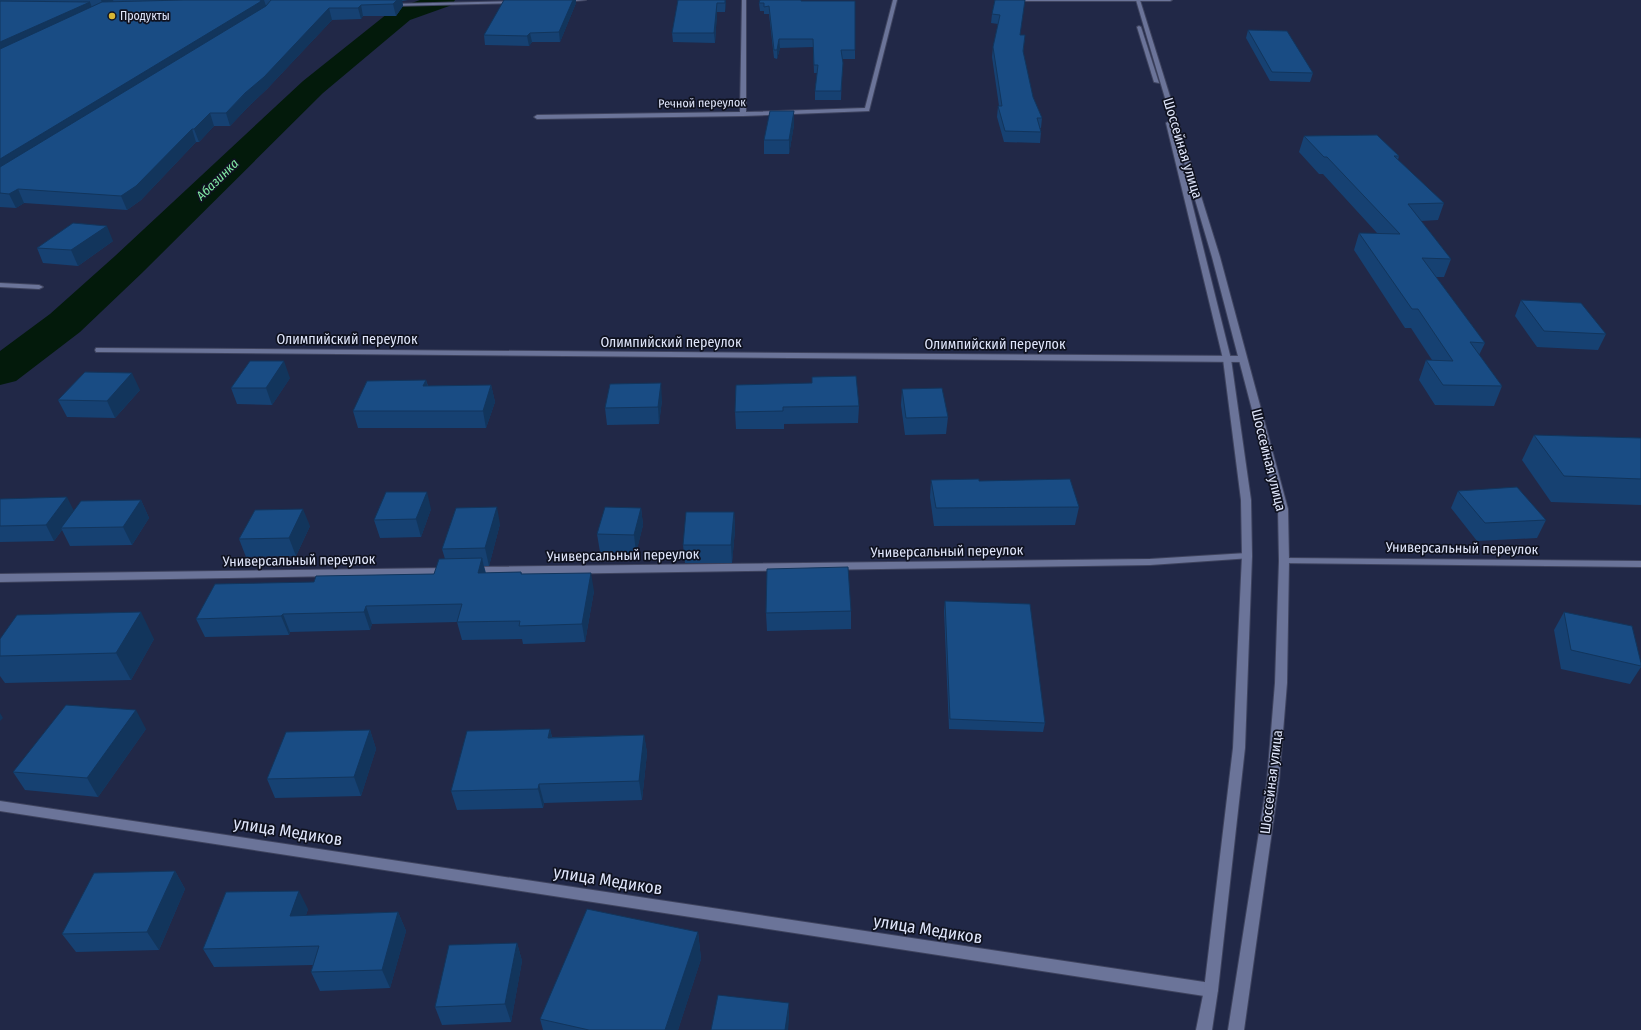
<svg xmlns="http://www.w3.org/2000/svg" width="1641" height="1030" font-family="'Fira Sans Condensed',sans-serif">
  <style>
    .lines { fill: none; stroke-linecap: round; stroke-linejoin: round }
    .river { fill: #031a0b; fill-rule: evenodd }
    .street-casing { stroke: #3e435e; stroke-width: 2 }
    .secondary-casing { stroke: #3e435e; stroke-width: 2 }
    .street { fill: #6b7499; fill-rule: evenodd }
    .secondary { fill: #6b7499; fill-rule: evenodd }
    .wall { fill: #164172 }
    .shaded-wall { fill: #12355c }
    .building { fill: #194c84; stroke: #12355c }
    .poi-dot { fill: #d7b534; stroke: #0f1220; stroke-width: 1.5 }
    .labels { text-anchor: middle; stroke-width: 3.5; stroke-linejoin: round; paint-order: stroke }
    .far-poi-label { font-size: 12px; fill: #e0e6fb; stroke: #0f1220; text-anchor: start }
    .far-street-label { font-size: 12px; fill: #e0e6fb; stroke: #0f1220 }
    .far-water-label { font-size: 13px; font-style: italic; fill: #82eaa5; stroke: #0f1220 }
    .street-label { font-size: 14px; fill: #e0e6fb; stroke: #0f1220 }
    .near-street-label { font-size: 17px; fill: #e0e6fb; stroke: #0f1220 }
  </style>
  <rect width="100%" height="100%" fill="#212847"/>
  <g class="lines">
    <path class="river" d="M420,0H455L452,5L410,20L323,93L143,272L80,332L16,381L0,385V351L50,314L115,256L303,81L392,10Z"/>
    <g class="street-casing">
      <g id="street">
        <path d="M562,0H586L564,2Z"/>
        <path d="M742,0H746V112L865,108L893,0H897L869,111L743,116L537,119L534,117L537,115L740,112Z"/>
        <path d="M1015,0H1172L1170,1H1017Z"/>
        <path d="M516,1L518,3L390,6L388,5L390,4Z"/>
        <path d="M0,283L39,285L43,287L39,289L0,287Z"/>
        <path d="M96,348L1243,356L1247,359L1243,362L99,352H96L95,350Z"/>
        <path d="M1247,553L1252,556L1251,558L1150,565L472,575L468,573L467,571L468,569L472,567L1150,559Z"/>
        <path d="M1284,558L1641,561V567L1280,563L1279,561L1280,559Z"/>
        <path d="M448,568L452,570L453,572L452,574L0,582V574Z"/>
        <path d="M0,801L1211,983L1216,985L1218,990L1216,995L1211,997L0,811Z"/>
      </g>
    </g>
    <g class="secondary-casing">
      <g id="secondary">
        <path d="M1136,0H1140L1220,257L1288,509L1289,561L1287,683L1279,781L1244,1030H1228L1267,781L1275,683L1279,561L1278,509L1212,257Z"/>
        <path d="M1139,26L1141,27L1159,83L1154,82L1137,27Z"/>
        <path d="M1169,121L1172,123L1231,359L1251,500L1252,556L1245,748L1218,990L1212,1030H1196L1204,990L1233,748L1242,556L1241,500L1223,359L1166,123Z"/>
      </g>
    </g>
    <use href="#street" class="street"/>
    <use href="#secondary" class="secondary"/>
  </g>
  <g class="wall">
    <path d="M0,0H408L402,1L403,6L396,16H363L361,19L332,20L267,89L249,106L230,126H214L199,142H196L141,200L127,210L24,203L16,208L0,207Z"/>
    <path d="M678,0H726L725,12H717L715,43L673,42L672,33Z"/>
    <path d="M995,0L1020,35H1025L1023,53L1033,97L1042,118L1041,128H1040L1041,132L1040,143L1004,142L997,117L998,106H999L992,57L993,47L998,24L991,23L992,14Z"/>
    <path d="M801,1H855V59H842V72L841,100H815V91L817,73H814L813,47L780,48L777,59L774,58L769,14H764V11H760L759,3Z"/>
    <path d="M576,3L560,42H532L529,46L485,45L484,35Z"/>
    <path d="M1248,30L1313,73L1310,82L1270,81L1246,38Z"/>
    <path d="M794,125L789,154H764V140Z"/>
    <path d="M1304,136L1399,156L1398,160L1444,203L1438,220L1421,221L1451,259L1444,277H1436L1485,343L1479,355L1502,386L1494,406L1435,405L1419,380L1426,360H1432L1411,328H1405L1354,250L1359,233H1377L1323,174H1319L1299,152Z"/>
    <path d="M113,241L78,266L43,263L37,248Z"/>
    <path d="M1521,300L1606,334L1598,350L1537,347L1515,316Z"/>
    <path d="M290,378L272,405L237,404L231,388Z"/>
    <path d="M426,380L428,386L491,385L495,402L486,428H358L353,411Z"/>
    <path d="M736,385L859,406L858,423L784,424V429H736L735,412Z"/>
    <path d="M902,389L948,417L946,434L905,435L901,405Z"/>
    <path d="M140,390L115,418L67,417L58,400Z"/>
    <path d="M662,400L659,424L607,425L605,408Z"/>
    <path d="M1534,435L1641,438V505L1551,502L1522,460Z"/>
    <path d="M931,480L979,481L1079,507L1075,525L934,526L930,497Z"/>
    <path d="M1458,491L1546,520L1537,538L1477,541L1451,508Z"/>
    <path d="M0,499L74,511L141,500L149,518L132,545L70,546L62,530L54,541L0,542Z"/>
    <path d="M641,508L643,525L636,553L600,552L597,534Z"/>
    <path d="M431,509L421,537L380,538L374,520Z"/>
    <path d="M734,512L735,530L732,563H685L683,545Z"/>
    <path d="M500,524L489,566H484L486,573L521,572L522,574L594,591L585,642L523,644L522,639L462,640L457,622L372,624L370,630L290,632L289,635L205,637L196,619L314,582L434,574L445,559L442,549Z"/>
    <path d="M310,526L296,556L246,557L239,539Z"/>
    <path d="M945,601L1045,723L1043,732L949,729L944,611Z"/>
    <path d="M851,611V629L767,631L766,613Z"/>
    <path d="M1564,612L1641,663V667L1630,684L1561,669L1554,630Z"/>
    <path d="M0,639H154L131,680L5,683L0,676Z"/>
    <path d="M146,729L98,797L25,790L13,772Z"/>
    <path d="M550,729L552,737L644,735L647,753L642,800L544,803L543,808L457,810L451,791Z"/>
    <path d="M370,730L376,749L361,796L275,798L267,779Z"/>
    <path d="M175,871L185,889L159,950L76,952L62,934Z"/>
    <path d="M308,909L306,915L398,912L406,931L390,988L320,991L311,972L313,965L214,967L203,949Z"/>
    <path d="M698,932L701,959L678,1030H543L540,1019Z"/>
    <path d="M517,943L522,961L511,1022L442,1025L435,1007Z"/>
  </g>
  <g class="shaded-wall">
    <path d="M101,0H113L114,3L104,8Z"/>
    <path d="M261,0H264L267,9L0,176V159Z"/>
    <path d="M397,0H402L403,6L396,16L393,4Z"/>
    <path d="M573,0H576V3L560,42L559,32Z"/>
    <path d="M725,0H726L725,12Z"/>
    <path d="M90,2L94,13L0,56V42Z"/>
    <path d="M717,3V12L715,43L714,33Z"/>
    <path d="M361,5L363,16L361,19L358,8Z"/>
    <path d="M329,8L332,20L267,89L249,106L230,126L226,113Z"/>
    <path d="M530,33L532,42L529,46L527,36Z"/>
    <path d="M779,39L780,48L777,59V50Z"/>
    <path d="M794,111V125L789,154V140Z"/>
    <path d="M210,113L214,126L199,142L194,129Z"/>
    <path d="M192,129L196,142L141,200L127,210L121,196Z"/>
    <path d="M18,189L24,203L16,208L9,194Z"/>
    <path d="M107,226L113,241L78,266L71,250Z"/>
    <path d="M284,361L290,378L272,405L266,388Z"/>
    <path d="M132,373L140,390L115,418L107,401Z"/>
    <path d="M426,380L430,397L423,386Z"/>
    <path d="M661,383L662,400L659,424L658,407Z"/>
    <path d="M491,385L495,402L486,428L483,411Z"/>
    <path d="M427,492L431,509L421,537L416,519Z"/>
    <path d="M67,497L75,513L61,528L62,530L54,541L46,525Z"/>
    <path d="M141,500L149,518L132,545L123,527Z"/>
    <path d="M497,507L500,524L489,566L485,548Z"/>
    <path d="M641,508L643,525L636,553L634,535Z"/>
    <path d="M303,509L310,526L296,556L289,538Z"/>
    <path d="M734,512L735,530L732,563L731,545Z"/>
    <path d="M482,558L486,576L478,573Z"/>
    <path d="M591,573L594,591L585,642L582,624Z"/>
    <path d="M366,606L372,624L370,630L364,612Z"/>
    <path d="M141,612L154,639L131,680L116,653Z"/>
    <path d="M283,614L290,632L289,635L281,616Z"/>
    <path d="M136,710L146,729L98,797L87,778Z"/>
    <path d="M0,713L3,718L0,721Z"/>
    <path d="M550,729L554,748L548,738Z"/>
    <path d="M370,730L376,749L361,796L354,777Z"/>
    <path d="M644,735L647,753L642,800L639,781Z"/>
    <path d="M539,784L544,803L543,808L538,789Z"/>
    <path d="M175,871L185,889L159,950L147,932Z"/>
    <path d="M299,891L308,909L300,934L290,916Z"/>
    <path d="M398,912L406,931L390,988L382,970Z"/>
    <path d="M698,932L701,959L678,1030H665Z"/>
    <path d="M517,943L522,961L511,1022L505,1004Z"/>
    <path d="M789,1003V1021L788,1030H785Z"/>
  </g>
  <g class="building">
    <path d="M183,0H261L260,2L0,159V49L102,2Z"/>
    <path d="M271,0H397L393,4L361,5L358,8H329L264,77L245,93L226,113H210L194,129H192L136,186L121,196L18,189L9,194L0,193V167L266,6Z"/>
    <path d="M504,0H573L559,32L530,33L527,36L484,35Z"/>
    <path d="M678,0H725V3H717L714,33H672Z"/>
    <path d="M760,0H801V1H855V50H841L843,63L841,91H815L818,65H814L813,39H779L777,50H774L769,6L764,7V3H759Z"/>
    <path d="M995,0H1025L1020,35H1025L1023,51L1033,97L1042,118H1037L1041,132L1005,131L998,106H1002L993,47L1000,15L992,14Z"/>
    <path d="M0,1L90,2L0,42Z"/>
    <path d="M1248,30L1287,31L1313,73L1272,72Z"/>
    <path d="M770,111H794L789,140H764Z"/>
    <path d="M1377,135L1399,156H1394L1444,203L1408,204L1451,259L1422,258L1485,343L1470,342L1502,386L1443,385L1426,360L1453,361L1418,309H1412L1359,233L1400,234L1327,157H1324L1304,136Z"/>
    <path d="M73,223L107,226L71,250L37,248Z"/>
    <path d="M1521,300L1581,303L1606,334L1544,331Z"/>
    <path d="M250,361H284L266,388H231Z"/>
    <path d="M85,372L132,373L107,401L58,400Z"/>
    <path d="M856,376L859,406L783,407V411L735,412L736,385L812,383V377Z"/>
    <path d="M426,380L423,386L491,385L483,411H353L367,381Z"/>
    <path d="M661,383L658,407L605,408L610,384Z"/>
    <path d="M942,388L948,417L906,418L902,389Z"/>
    <path d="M1534,435L1641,438V479L1564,476Z"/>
    <path d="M979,479V481L1070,479L1079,507L936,508L931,480Z"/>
    <path d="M1517,487L1546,520L1485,523L1458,491Z"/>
    <path d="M386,492H427L416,519L374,520Z"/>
    <path d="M67,497L46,525L0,526V499Z"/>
    <path d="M141,500L123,527L61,528L81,501Z"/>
    <path d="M497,507L485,548L442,549L456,508Z"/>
    <path d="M605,507L641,508L634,535L597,534Z"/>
    <path d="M303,509L289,538L239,539L255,510Z"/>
    <path d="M686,512H734L731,545H683Z"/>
    <path d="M482,558L478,573L521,572V574L591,573L582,624L519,626L520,621L457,622L462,604L366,606L364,612L283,614L281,616L196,619L215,584L314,582L316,576L434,574L439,559Z"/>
    <path d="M848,567L851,611L766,613L767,569Z"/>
    <path d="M945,601L1030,604L1045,723L950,719Z"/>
    <path d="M141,612L116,653L0,656V639L17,615Z"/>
    <path d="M1564,612L1632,626L1641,663V666L1571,650Z"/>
    <path d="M66,705L136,710L87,778L13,772Z"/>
    <path d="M550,729L548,738L644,735L639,781L539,784L538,789L451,791L467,731Z"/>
    <path d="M370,730L354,777L267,779L286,732Z"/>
    <path d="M175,871L147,932L62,934L94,873Z"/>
    <path d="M299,891L290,916L398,912L382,970L311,972L319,946L203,949L226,892Z"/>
    <path d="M587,909L698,932L665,1030H589L540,1019Z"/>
    <path d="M517,943L505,1004L435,1007L449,945Z"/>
    <path d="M718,995L789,1003L785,1030H711Z"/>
  </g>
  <circle class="poi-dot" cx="112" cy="16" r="4"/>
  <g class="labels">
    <g class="far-poi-label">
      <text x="120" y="20">Продукты</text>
    </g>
    <g class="far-street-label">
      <text transform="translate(702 103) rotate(-1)" y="4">Речной переулок</text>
    </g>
    <g class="far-water-label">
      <text transform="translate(217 179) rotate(-44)" y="5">Абазинка</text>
    </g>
    <g class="street-label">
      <text transform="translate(1183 148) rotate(73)" y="5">Шоссейная улица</text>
      <text x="347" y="344">Олимпийский переулок</text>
      <text x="671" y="347">Олимпийский переулок</text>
      <text x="995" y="349">Олимпийский переулок</text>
      <text transform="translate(1269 460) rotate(76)" y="5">Шоссейная улица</text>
      <text transform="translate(1462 548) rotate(1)" y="5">Универсальный переулок</text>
      <text transform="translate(947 551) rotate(-1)" y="5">Универсальный переулок</text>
      <text transform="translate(623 555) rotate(-1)" y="5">Универсальный переулок</text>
      <text transform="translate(299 560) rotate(-1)" y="5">Универсальный переулок</text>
      <text transform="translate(1271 782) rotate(-83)" y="5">Шоссейная улица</text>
    </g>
    <g class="near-street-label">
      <text transform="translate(288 831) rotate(9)" y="6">улица Медиков</text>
      <text transform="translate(608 880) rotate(9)" y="6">улица Медиков</text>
      <text transform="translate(928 929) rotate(9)" y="6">улица Медиков</text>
    </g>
  </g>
</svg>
